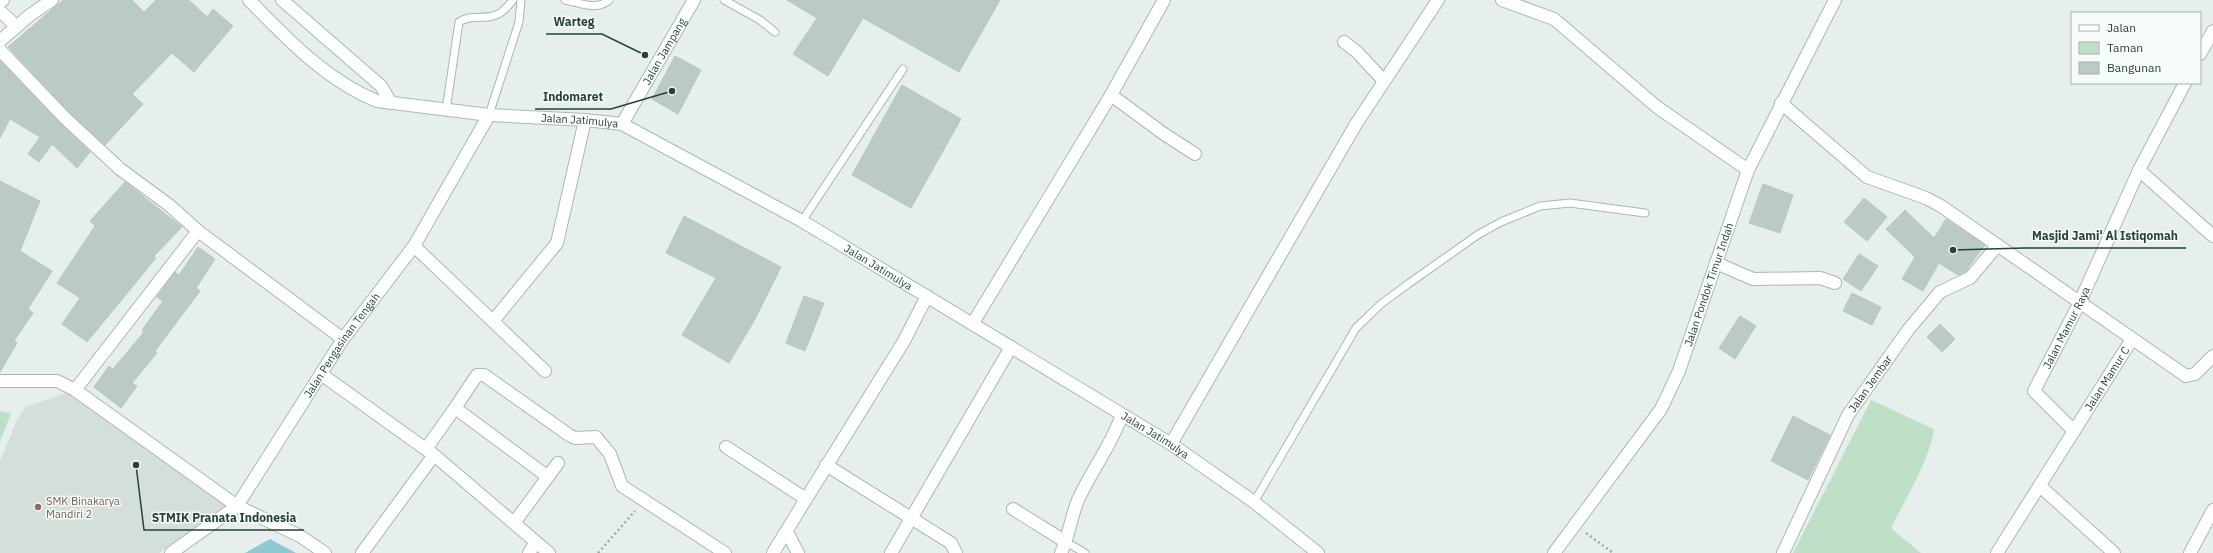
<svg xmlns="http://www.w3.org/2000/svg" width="2213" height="553" font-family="'IBM Plex Sans',sans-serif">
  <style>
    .built { fill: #d4dfda }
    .green { fill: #bfe0c8 }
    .water { fill: #8ec9d4 }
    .building { fill: #bbcac4; stroke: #b8c9c2 }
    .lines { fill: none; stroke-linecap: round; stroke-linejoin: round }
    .lane-casing { stroke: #a8b8b2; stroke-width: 9 }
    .street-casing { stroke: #a8b8b2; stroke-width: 14 }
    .secondary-casing { stroke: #a4bbb3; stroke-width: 14 }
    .path { stroke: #86b3a5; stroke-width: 2.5; stroke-dasharray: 2 3; stroke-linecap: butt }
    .lane { stroke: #fff; stroke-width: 7 }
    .street { stroke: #fff; stroke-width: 12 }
    .secondary { stroke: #fff; stroke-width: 12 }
    .education-dot { fill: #8d6e63; stroke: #f7fbf9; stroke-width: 1.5 }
    .labels { text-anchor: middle; stroke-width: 3; stroke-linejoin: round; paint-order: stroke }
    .street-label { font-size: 11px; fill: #24423a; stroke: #f7fbf9 }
    .education-label { font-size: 11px; fill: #785e54; stroke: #f7fbf9; text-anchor: start }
    .leader { fill: none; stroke: #24423a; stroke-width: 1.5 }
    .callout-dot { fill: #24423a; stroke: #f7fbf9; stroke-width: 1.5 }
    .callout-label { font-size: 12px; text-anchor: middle; font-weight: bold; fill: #24423a; stroke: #f7fbf9; stroke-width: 3; stroke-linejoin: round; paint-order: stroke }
  </style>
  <rect width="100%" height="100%" fill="#e6efeb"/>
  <path class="built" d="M66,393L106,416L229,505L159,553H0V461L17,420L25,407Z"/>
  <g class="green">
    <path d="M1871,400L1934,429C1930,459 1905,500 1891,528L1921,553H1793Z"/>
    <path d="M0,411L11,413L0,442Z"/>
  </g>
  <path class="water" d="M270,539L296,553H245Z"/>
  <g class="building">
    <path d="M63,0H132L144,12L156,0H189L207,17L213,9L233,26L194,72L172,53L132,94L143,104L105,145L70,113L8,47Z"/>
    <path d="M787,0H1000L959,72L863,18L828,76L793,54L817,18Z"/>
    <path d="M675,56L701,70L678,114L652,99Z"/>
    <path d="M0,61L60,123L90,152L77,168L52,144L39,162L28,154L40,137L10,119L0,138Z"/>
    <path d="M902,85L961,119L911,208L852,175Z"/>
    <path d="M0,181L40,201L20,251L52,271L28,309L33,313L14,341L17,343L0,372Z"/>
    <path d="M125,182L182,227L154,256L156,258L87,342L62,324L80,298L57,283L95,226L90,221Z"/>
    <path d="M1763,184L1793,195L1780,233L1749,223Z"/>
    <path d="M1864,198L1887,217L1867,241L1844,222Z"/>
    <path d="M1905,210L1934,238L1946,219L1985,245L1965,272L1958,275L1939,263L1923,291L1902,279L1915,257L1886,229Z"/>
    <path d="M684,216L781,267L754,321L729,363L682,335L716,278L666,253Z"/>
    <path d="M198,247L215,259L196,288L200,291L155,351L157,353L132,383L137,386L121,408L94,387L109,366L113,369L144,332L142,330L163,301L157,297L175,272L179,275Z"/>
    <path d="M1859,254L1878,266L1861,291L1843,279Z"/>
    <path d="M1852,293L1881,307L1872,325L1843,311Z"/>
    <path d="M804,296L824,303L805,351L786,343Z"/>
    <path d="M1740,316L1756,326L1735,359L1719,348Z"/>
    <path d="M1940,324L1955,339L1942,352L1927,337Z"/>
    <path d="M1793,416L1830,435L1808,480L1771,461Z"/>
  </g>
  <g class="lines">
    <g class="lane-casing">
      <g id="lane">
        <path d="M565,0C579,3 598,11 609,0"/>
        <path d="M724,0L760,20L775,32"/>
        <path d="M446,110L459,22C470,14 484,20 496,15C504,12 508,6 513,0"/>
        <path d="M489,115L519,22L521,0"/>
        <path d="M802,221L903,69"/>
        <path d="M1254,502L1356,328L1381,304L1408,284L1479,234L1501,222L1540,206L1570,203L1645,213"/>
        <path d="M1066,542L1085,553"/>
      </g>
    </g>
    <g class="street-casing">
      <g id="street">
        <path d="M1502,0L1554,19L1657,107L1748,170"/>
        <path d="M0,11L16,26"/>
        <path d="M1344,42L1357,52L1384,81"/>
        <path d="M0,50L65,118L120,169L169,205L198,231L343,339"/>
        <path d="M2200,54L2213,31"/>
        <path d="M1111,95L1164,134L1195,154"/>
        <path d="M1781,103L1867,177L1926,198L1941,206L2186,376L2195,374L2213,356"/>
        <path d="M2139,170L2213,236"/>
        <path d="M414,246L545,371"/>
        <path d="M1716,263L1753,279L1820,278L1835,283"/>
        <path d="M493,321L557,243L585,120"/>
        <path d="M973,323L1111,95L1164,0"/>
        <path d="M321,374L434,455L549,553"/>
        <path d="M0,381H57L75,390L237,506L300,536L325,553"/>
        <path d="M75,390L198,231"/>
        <path d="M455,408L477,375H484L569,435L575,438L596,437L610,454L622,486L725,553"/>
        <path id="s1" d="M2074,431L2132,339"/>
        <path d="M1171,444L1356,124L1438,0"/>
        <path d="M726,447L806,499L773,553"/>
        <path d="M426,449L455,408L548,477"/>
        <path d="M826,465L951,543L956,553"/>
        <path d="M2040,486L2114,553"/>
        <path d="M806,499L904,341L927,296"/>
        <path d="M1013,509L1066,542"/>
        <path d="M514,523L558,463"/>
        <path d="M787,532L798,553"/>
        <path d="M362,553L434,455"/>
        <path d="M529,553L536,542"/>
        <path d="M891,553L1011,347"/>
        <path d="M1061,553C1069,536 1071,517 1078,500C1091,471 1111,446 1122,415"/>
        <path id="s2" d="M1783,553L1848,415L1908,330L1940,292L1970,278L1997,246"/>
        <path id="s3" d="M1997,553L2074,431L2034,391L2080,302L2139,170L2185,83"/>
        <path d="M2190,553L2213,510"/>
      </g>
    </g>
    <g class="secondary-casing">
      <g id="secondary">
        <path id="s4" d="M249,0C286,38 327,81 377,101L489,115L585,120L622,124L802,221L1171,444L1254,502L1318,553"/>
        <path d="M282,0L381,86L391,103"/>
        <path d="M0,2L3,0"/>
        <path d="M0,41L30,15L52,0"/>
        <path id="s5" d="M622,124L694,0"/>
        <path id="s6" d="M171,553L237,506L343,339L414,246L489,115"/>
        <path id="s7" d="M1554,553L1661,409L1679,371L1748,170L1835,0"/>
      </g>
    </g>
    <g class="path">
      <path d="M1586,533L1613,553"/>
      <path d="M598,553L635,511"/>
    </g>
    <use href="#lane" class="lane"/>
    <use href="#street" class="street"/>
    <use href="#secondary" class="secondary"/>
  </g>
  <circle class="education-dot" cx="38" cy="507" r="4"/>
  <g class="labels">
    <g class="street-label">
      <text dy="4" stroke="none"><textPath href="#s5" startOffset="84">Jalan Jampang</textPath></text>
      <text dy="4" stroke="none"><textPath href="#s4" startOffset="368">Jalan Jatimulya</textPath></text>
      <text dy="4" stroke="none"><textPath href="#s4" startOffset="704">Jalan Jatimulya</textPath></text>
      <text dy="4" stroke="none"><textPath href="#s7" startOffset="313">Jalan Pondok Timur Indah</textPath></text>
      <text dy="4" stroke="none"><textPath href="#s3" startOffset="272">Jalan Mamur Raya</textPath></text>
      <text dy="4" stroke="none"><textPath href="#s6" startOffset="273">Jalan Pengasinan Tengah</textPath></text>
      <text dy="4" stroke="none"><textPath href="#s1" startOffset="62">Jalan Mamur C</textPath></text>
      <text dy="4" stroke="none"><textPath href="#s2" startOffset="191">Jalan Jembar</textPath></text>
      <text dy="4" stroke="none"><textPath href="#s4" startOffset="1028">Jalan Jatimulya</textPath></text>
    </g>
    <g class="education-label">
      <text x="46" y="505">SMK Binakarya<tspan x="46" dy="13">Mandiri 2</tspan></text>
    </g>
  </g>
  <path class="leader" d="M645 55L602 34H546M672 91L611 109H535M1953 250L2024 248H2186M136 465L144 530H304"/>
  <g class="callout-dot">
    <circle cx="645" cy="55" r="4"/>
    <circle cx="672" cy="91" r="4"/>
    <circle cx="1953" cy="250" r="4"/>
    <circle cx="136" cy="465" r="4"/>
  </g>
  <g class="callout-label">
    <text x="574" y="26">Warteg</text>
    <text x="573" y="101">Indomaret</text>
    <text x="2105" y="240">Masjid Jami' Al Istiqomah</text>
    <text x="224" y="522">STMIK Pranata Indonesia</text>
  </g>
  <rect x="2071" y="12" width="130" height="72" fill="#f7fbf9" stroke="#a3b1ad"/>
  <rect x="2079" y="25" width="20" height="6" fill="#ffffff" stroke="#a3b1ad"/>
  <text x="2107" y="32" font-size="12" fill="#24423a">Jalan</text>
  <rect x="2079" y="42" width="20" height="12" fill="#bfe0c8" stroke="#a3b1ad"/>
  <text x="2107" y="52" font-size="12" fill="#24423a">Taman</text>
  <rect x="2079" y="62" width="20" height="12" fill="#bbcac4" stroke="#a3b1ad"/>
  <text x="2107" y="72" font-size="12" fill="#24423a">Bangunan</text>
</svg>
